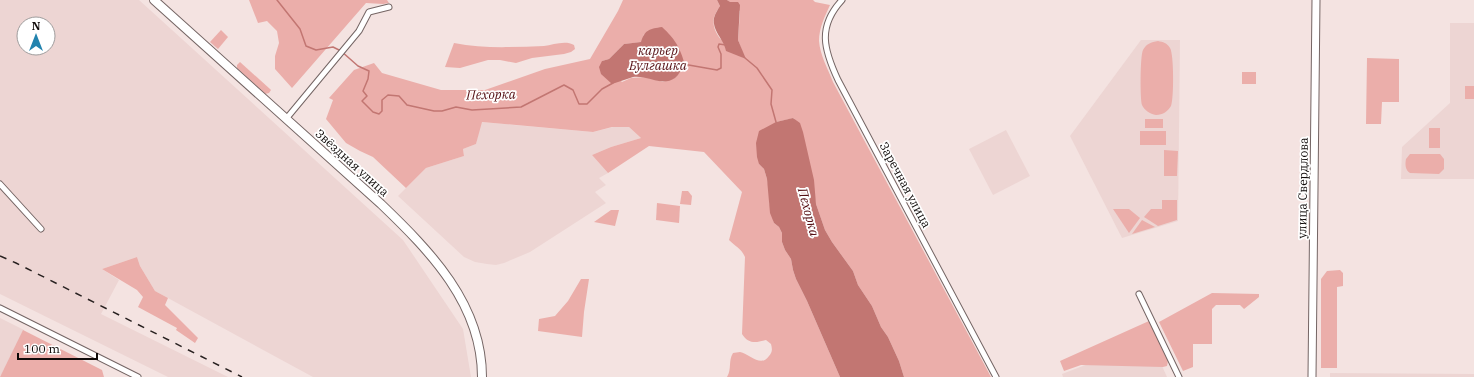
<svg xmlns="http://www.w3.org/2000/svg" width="1474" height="377" font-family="'IBM Plex Serif',serif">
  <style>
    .built { fill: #edd5d3; fill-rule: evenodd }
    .green { fill: #ebaeaa; fill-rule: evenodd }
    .water { fill: #c27672 }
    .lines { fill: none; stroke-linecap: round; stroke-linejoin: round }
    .stream { stroke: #c27672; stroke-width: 1.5 }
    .street-casing { stroke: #746564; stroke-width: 7 }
    .secondary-casing { stroke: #746564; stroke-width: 9 }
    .primary-casing { stroke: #746564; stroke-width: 10 }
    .street { stroke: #fff; stroke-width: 5 }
    .secondary { stroke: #fff; stroke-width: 7 }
    .primary { stroke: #fff; stroke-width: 8 }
    .rail { stroke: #282120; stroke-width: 1.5; stroke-dasharray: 7 7; stroke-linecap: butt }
    .labels { text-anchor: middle; stroke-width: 3.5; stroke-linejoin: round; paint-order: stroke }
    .street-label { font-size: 12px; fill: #0f0a09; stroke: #fff }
    .water-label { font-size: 13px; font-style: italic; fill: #561014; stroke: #fff }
  </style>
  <rect width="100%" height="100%" fill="#f4e3e1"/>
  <g class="built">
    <path d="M0,0H139L403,240L463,329L471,377H313L155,291L140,266L137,257L102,269L119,280L101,314L228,377H168L0,294ZM24,24H48V48H24Z"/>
    <path d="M1450,23H1474V179H1401L1402,147L1450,103Z"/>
    <path d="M1141,40H1180L1178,221L1122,238L1070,136Z"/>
    <path d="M481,122L593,132L613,127H629L641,138L611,147L592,155L608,173L599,178L606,185L595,192L606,203L530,252L504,263L496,265L487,264L475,262L464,257L398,196L426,168L464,156L463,149L476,144Z"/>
    <path d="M1006,130L1030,176L993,195L969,149Z"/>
    <path d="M0,318L24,330L0,377Z"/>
    <path d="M1088,364L1162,366L1167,377H1063L1062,374Z"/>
    <path d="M1330,373L1474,374V377H1330Z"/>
  </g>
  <g class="green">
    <path d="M249,0H387L389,3L383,4L366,3L292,88L275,69V56L279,43L277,31L267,21L258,23Z"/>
    <path d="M623,0H717L720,6C718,9 715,14 714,17C710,37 732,49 745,59L738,40L740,11L727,0H813L815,2L830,5C825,16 819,28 819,41C820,55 828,69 833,82L991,377H904L899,361L888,337L881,327L872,306L858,285L853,271L832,242L825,230L816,204L814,194L794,118L776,122L759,164L764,169L767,179L769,189V201L774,223L779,227L782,233V242L785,250L791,259L793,270L796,279L807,301L840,377H727C732,369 728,361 733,353C735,353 738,352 740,352C750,354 761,368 769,356C773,352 772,348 771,344L766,340C756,343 748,344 742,334L745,257C741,248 736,247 729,240L742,192L704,152L649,146L608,173L592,155L611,147L641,138L629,127H612L593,132L482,122L476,144L463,149L464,156L426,168L406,188L373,157L360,151L346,143L326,119L333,100L329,98L354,70L374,63L382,73L441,90H485L545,69L590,59L618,11ZM644,34L685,65L676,77L663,82L646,77L631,78L622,82L602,61L609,59L624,44L642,42Z"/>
    <path d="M221,30L228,37L218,49L210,42Z"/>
    <path d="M1158,41C1163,42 1167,43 1170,48C1174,54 1174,99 1171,106C1168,111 1163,115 1156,115C1150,114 1144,110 1142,105C1140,99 1140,56 1143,50C1146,44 1151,42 1158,41Z"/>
    <path d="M454,43C483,49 514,47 544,46C553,45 565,40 574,45L575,49L571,52L564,54L532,58L516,63L500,60H488L460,68L445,67Z"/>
    <path d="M1367,58L1399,59V102H1382L1381,124H1366Z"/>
    <path d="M240,62L270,89L271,90L269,93L265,94L237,68V65Z"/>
    <rect x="1242" y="72" width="14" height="12"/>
    <rect x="1465" y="86" width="9" height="13"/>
    <rect x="1145" y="119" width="18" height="9"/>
    <rect x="1429" y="128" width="11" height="20"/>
    <rect x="1140" y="131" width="26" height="14"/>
    <path d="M1164,150L1178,151L1177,176H1164Z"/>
    <path d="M1410,154H1440L1444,159V169L1439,174L1410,173C1405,170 1405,164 1406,159Z"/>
    <path d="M682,191H688L692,196L691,205L680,204Z"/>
    <path d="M1162,200H1177V220L1158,226L1144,217L1151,209H1162Z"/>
    <path d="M657,203L680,206L679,223L656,220Z"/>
    <path d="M1113,209H1129L1140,218L1129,233Z"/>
    <path d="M611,210H619L615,226L594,222Z"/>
    <path d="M1142,220L1155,227L1132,234Z"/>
    <path d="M137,257L140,266L155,291L168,298L165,305L198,338L195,343L176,330L177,328L138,307L143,297L137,290L102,269Z"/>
    <path d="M1340,270L1343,273V286L1337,287V368H1321V279L1327,271Z"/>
    <path d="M581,279H589L584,312L582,337L538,331L539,319L555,316L568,301Z"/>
    <path d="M1212,293L1259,294V297L1244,309L1240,305H1216L1212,309V344H1193V367L1183,371L1159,322Z"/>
    <path d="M1149,321L1168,361L1167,366L1163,367L1081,365L1064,371L1060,361Z"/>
    <path d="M23,330L102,370L104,377H0Z"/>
  </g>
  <g class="water">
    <path d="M717,0H727L730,2H738L740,5L738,40L746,59L726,51C724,39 712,31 714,18C715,14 718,9 720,6Z"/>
    <path d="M662,27C675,39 680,47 685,65C682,68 679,75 675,78C662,87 648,75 633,77C626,79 619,82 612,84L601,74L599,67L602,61L609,59L624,44L641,42C645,29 650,29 662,27Z"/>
    <path d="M793,118L800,123L803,132L814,180L816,204L825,230L832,242L853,271L858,285L872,306L881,327L888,337L899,361L904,377H840L807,301L796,279L793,270L791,259L785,250L782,242V233L779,227L774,223L770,213L767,179L764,169L759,164L757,157L756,143L759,131L776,122Z"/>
  </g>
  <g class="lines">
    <g class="stream">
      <path d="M277,0L300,29L306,46L316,50L333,47L341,51L358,66L369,71L368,79L363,91L367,96L362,101L373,112L379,114L382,111V100L388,95L399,96L407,105L434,111H442L456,107L472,110L521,107L564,85L573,90L579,104H587L602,89L613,83"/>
      <path d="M745,58L757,68L772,90L771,104L776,122"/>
      <path d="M683,64L717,70L721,68V54L718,47L719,44L726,45"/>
    </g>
    <g class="street-casing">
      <g id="street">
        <path d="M842,0C817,27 824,50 838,80L996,377"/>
        <path d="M286,119L359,31L369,12L389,7"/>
        <path d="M0,184L41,229"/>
        <path d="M1139,294L1179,377"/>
        <path d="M0,308L138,377"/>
      </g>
    </g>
    <g class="secondary-casing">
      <path id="secondary" d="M1312,377L1316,0"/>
    </g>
    <g class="primary-casing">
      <path id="primary" d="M154,0L381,204C430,251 482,304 482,377"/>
    </g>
    <use href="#street" class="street"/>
    <use href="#secondary" class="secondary"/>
    <use href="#primary" class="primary"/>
    <path class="rail" d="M0,256L16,263L242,377"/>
  </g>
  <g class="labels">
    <g class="street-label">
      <text transform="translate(352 163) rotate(42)" y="4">Звёздная улица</text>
      <text transform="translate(905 185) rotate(62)" y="4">Заречная улица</text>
      <text transform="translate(1303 188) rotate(-89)" y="4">улица Свердлова</text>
    </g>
    <g class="water-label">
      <text x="658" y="55">карьер<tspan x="658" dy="15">Булгашка</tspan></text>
      <text transform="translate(491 94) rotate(-1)" y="5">Пехорка</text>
      <text transform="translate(809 212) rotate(75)" y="5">Пехорка</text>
    </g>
  </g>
  <g transform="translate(36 36)"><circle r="19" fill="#ffffff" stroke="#9f9d9d"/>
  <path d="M0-3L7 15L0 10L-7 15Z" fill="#2283ae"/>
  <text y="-6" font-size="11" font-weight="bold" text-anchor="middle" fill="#0f0a09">N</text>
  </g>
  <path d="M18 353v6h79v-6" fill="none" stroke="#0f0a09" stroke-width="2"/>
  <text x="24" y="353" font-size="12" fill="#0f0a09" stroke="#ffffff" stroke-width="3" paint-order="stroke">100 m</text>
</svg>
